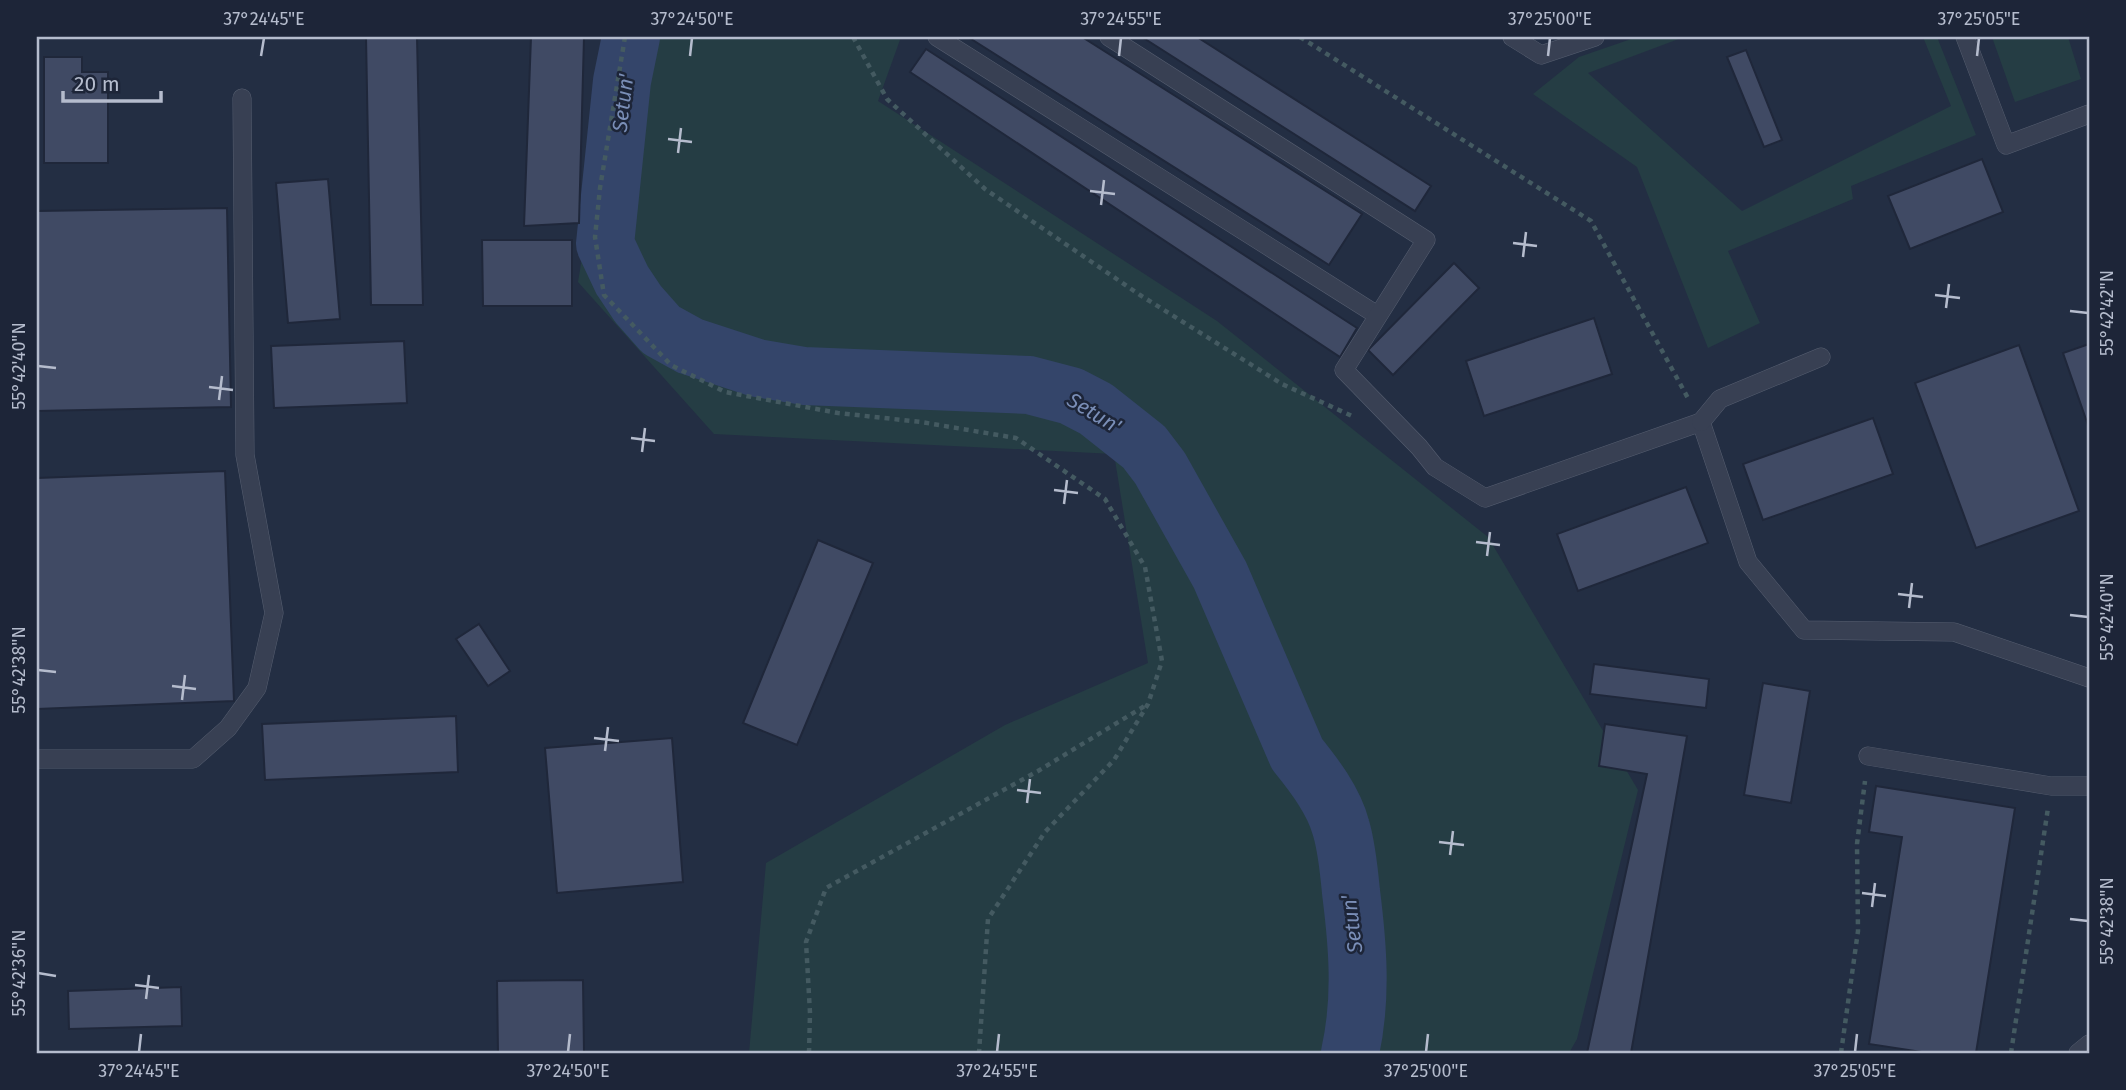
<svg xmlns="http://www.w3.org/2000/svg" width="2126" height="1090" font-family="'Fira Sans',sans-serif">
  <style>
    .green { fill: #253d44 }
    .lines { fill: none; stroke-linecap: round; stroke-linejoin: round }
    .river { stroke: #34456a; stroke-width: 58 }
    .building { fill: #404a64; stroke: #1f273a; stroke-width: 2 }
    .lane-casing { stroke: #565e70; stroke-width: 19 }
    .path { stroke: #445a61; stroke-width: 4.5; stroke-dasharray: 5 5; stroke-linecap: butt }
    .lane { stroke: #384053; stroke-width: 18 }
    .ticks { fill: none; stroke: #b5bccd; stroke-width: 2.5 }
    .labels { text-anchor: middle; stroke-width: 5; stroke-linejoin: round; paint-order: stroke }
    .water-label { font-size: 21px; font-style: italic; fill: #7a8eb7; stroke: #1d2538 }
    .neatline { fill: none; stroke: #b5bccd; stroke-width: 2.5 }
    .ticks-label { font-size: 18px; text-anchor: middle; fill: #b5bccd }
  </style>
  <rect width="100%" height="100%" fill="#232e43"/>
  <g class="green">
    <path d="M618,37H901L878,101L1217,321L1488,537L1638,790L1577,1039L1569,1053H749L766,863L1005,725L1148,663L1114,454L714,434L578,282Z"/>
    <path d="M1637,37H1684L1588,73L1742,211L1951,106L1923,37H1937L1976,135L1851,186L1853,199L1728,251L1760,323L1708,348L1637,167L1533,94L1579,57Z"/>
    <path d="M1992,37H2068L2081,79L2015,102Z"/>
  </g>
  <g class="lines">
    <path class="river" d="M631,37L622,81L605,244L622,280L638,304L661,330L690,346L757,368L804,376L1029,385L1071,396L1096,409L1144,447L1160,468L1220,575L1297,754C1314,775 1334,801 1341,828C1347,848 1349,871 1351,892C1358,947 1362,999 1350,1053"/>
  </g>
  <g class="building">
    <path d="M366,37H417L423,305H371Z"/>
    <path d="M531,37H584L579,223L524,226Z"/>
    <path d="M968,37H1082L1362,214L1329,265Z"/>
    <path d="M1142,37H1197L1431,186L1415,211Z"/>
    <path d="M926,49L1357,328L1340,357L910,72Z"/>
    <path d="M1746,50L1782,140L1764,147L1727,57Z"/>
    <path d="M44,57H82V72H108V163H44Z"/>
    <path d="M1982,159L2003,212L1910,249L1888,196Z"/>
    <path d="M328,179L340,319L288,323L276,183Z"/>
    <path d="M227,208L231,407L37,411V211Z"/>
    <path d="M482,240H572V306H483Z"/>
    <path d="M1454,263L1479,288L1393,375L1368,350Z"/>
    <path d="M1594,318L1612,374L1484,416L1466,361Z"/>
    <path d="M404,341L407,403L274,408L271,346Z"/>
    <path d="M2089,344V428L2063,353Z"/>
    <path d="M2019,345L2079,511L1976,548L1915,383Z"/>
    <path d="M1873,418L1893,474L1763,520L1743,464Z"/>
    <path d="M225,471L234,701L37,709V478Z"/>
    <path d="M1686,487L1708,543L1578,591L1557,534Z"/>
    <path d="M818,540L873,563L797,745L743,723Z"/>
    <path d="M479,624L510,671L488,686L456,639Z"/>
    <path d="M1594,664L1709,679L1706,708L1590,694Z"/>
    <path d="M1763,683L1810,691L1791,803L1744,795Z"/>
    <path d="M456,716L458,772L265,780L262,724Z"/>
    <path d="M1605,724L1687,736L1631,1053H1587L1647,774L1599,766Z"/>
    <path d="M672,738L683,882L557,893L545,748Z"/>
    <path d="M1876,786L2015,808L1976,1053H1928L1869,1044L1902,837L1869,832Z"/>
    <path d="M583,980L584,1053H498L497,981Z"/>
    <path d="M181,987L182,1026L69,1029L68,991Z"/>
  </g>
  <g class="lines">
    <g class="lane-casing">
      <g id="lane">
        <path d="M937,37L1377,315"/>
        <path d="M1109,37L1426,240L1344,370L1419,447L1435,467L1485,498L1701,422L1748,562L1804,630L1954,632L2089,678"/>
        <path d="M1512,37L1541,55L1595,37"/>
        <path d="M1965,37L2006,145L2089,114"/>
        <path d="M1701,422L1720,399L1821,357"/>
        <path d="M1868,756L2051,786H2089"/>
        <path d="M37,759H193L228,728L257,688L274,613L245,455L242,98"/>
        <path d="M2078,1053L2089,1044"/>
      </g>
    </g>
    <g class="path">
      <path d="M625,37L600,188L595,237L604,295L671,365L725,392L838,413L921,422L1016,438L1105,499L1145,567L1162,661L1148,704L1114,760L1045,832L988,919L979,1053"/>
      <path d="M853,37L887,99L985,189L1140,295L1282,384L1352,416"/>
      <path d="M1300,37L1591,221L1689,400"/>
      <path d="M809,1053L810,1013L806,942L826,888L1038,771L1148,704"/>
      <path d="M1841,1053L1858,931L1857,844L1865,781"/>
      <path d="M2011,1053L2048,808"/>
    </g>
    <use href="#lane" class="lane"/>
  </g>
  <path class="ticks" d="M261,56L264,38M690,56L692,38M1119,56L1121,38M1548,56L1550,38M1977,56L1979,38M668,139L692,142M678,153L681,128M1090,191L1115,194M1101,205L1104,180M1513,243L1537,246M1523,257L1526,232M1935,295L1960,298M1946,308L1949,284M2070,311L2088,313M38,366L56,368M209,387L233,390M219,400L222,376M631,438L655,441M642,452L645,428M1054,490L1078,493M1064,504L1067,480M1476,542L1500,545M1487,556L1490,532M1898,594L1923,597M1909,608L1912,583M2070,615L2088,617M38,670L56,672M172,686L196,689M182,700L185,675M594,738L619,741M605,751L608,727M1017,790L1041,793M1027,803L1030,779M1439,842L1464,845M1450,855L1453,831M1862,893L1886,896M1872,907L1875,883M2070,919L2088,921M38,973L56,976M135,985L159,988M146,999L149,975M139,1052L141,1034M568,1052L570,1034M997,1052L999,1034M1426,1052L1428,1034M1855,1052L1857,1034"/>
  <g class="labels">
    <g class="water-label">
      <text transform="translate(623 103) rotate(-83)" y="7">Setun'</text>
      <text transform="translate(1094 413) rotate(31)" y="7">Setun'</text>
      <text transform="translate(1352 924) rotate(-97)" y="7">Setun'</text>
    </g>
  </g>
  <rect width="2126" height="1090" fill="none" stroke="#1d2538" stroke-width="77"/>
  <path d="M63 91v10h98v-10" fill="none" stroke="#b5bccd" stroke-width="3.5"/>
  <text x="74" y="91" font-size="21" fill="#b5bccd" stroke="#1d2538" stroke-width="5" paint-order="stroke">20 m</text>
  <rect x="38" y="38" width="2050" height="1014" class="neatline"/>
  <g class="ticks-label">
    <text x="264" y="25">37°24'45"E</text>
    <text x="692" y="25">37°24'50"E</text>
    <text x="1121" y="25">37°24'55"E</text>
    <text x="1550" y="25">37°25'00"E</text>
    <text x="1979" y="25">37°25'05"E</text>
    <text transform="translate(2107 313) rotate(-90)" y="6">55°42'42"N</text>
    <text transform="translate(19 366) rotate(-90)" y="6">55°42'40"N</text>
    <text transform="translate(2107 617) rotate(-90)" y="6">55°42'40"N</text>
    <text transform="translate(19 670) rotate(-90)" y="6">55°42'38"N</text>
    <text transform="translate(2107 921) rotate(-90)" y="6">55°42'38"N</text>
    <text transform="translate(19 973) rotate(-90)" y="6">55°42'36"N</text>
    <text x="139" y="1077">37°24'45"E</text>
    <text x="568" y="1077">37°24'50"E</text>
    <text x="997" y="1077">37°24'55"E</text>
    <text x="1426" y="1077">37°25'00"E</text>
    <text x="1855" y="1077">37°25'05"E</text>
  </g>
</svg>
